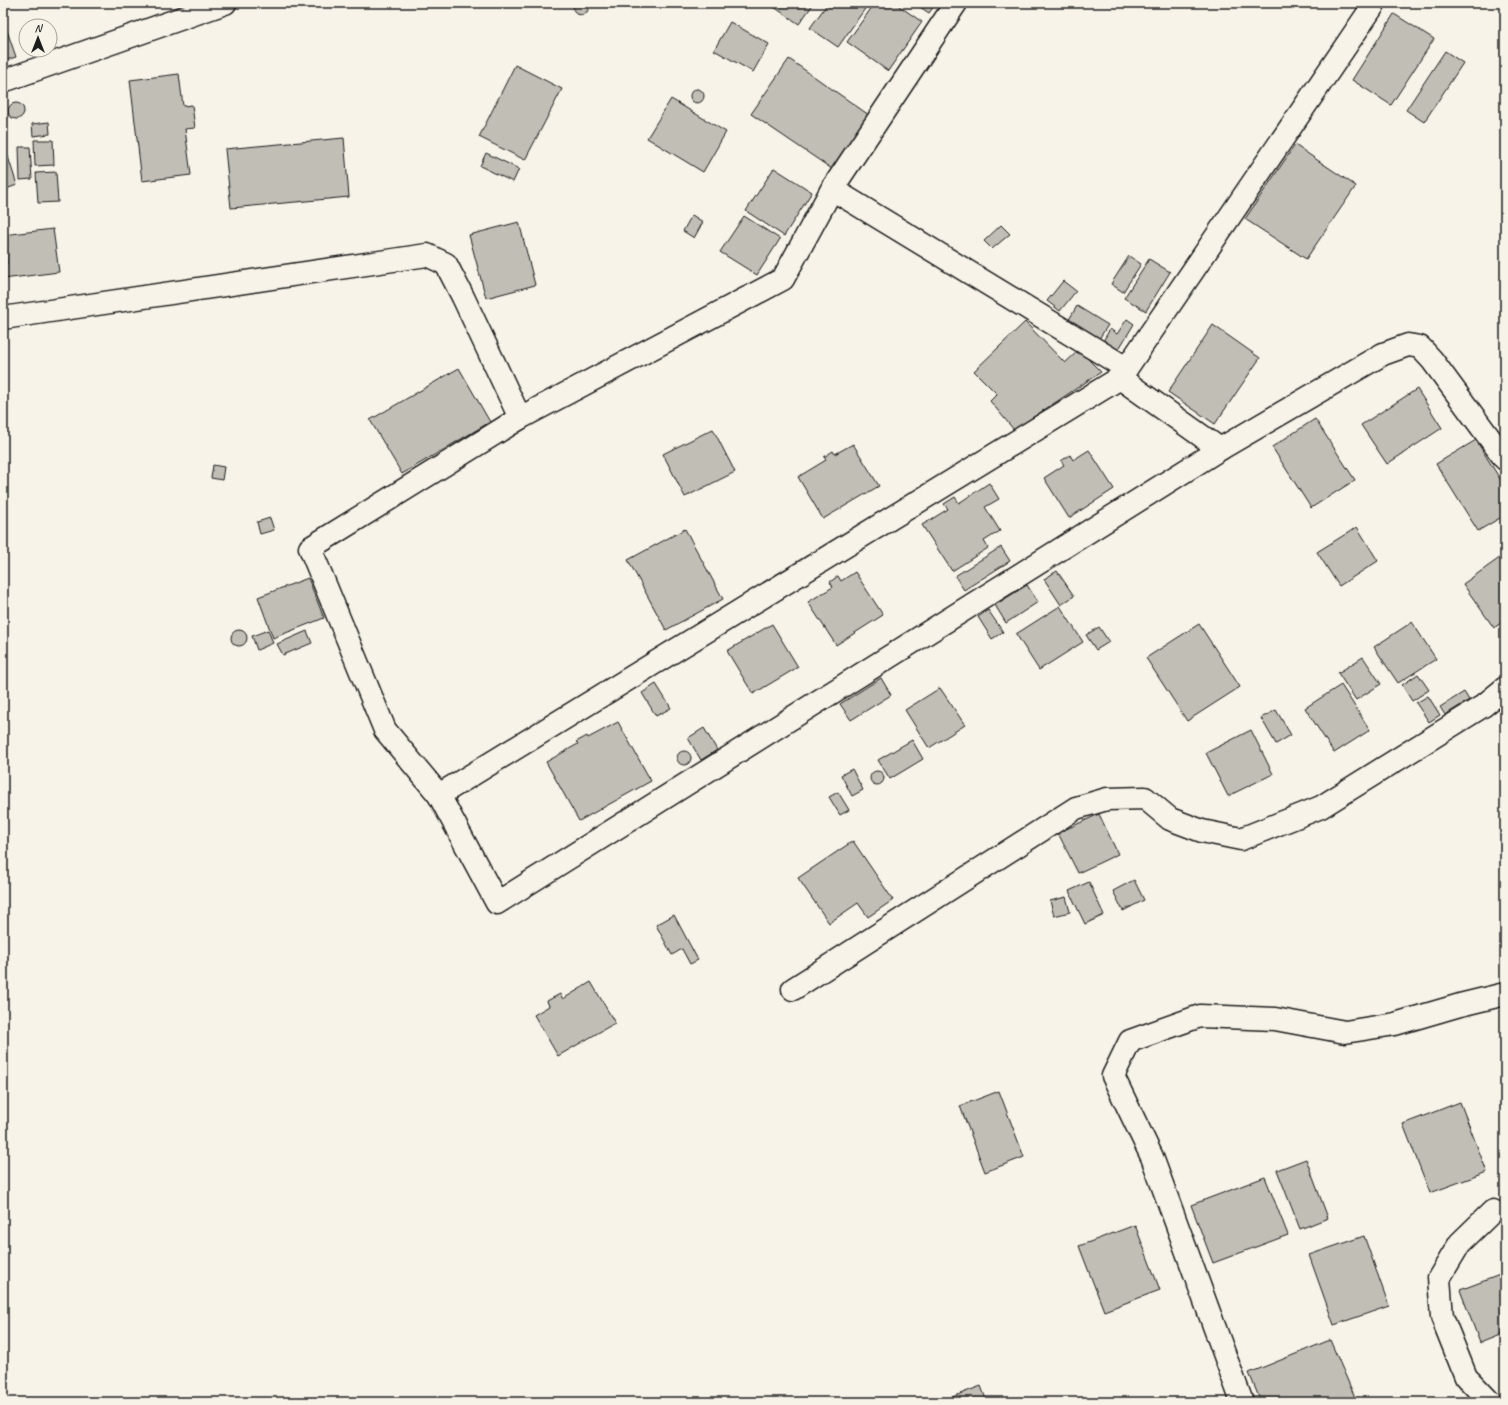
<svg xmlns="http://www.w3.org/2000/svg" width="1508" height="1405" font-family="Caveat,sans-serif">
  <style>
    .building { fill: #c0beb5; stroke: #1c1c1c }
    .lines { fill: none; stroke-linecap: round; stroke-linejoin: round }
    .minor-casing { stroke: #1c1c1c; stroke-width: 25 }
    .minor { stroke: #f7f3e8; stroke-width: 22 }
  </style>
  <rect width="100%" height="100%" fill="#f7f3e8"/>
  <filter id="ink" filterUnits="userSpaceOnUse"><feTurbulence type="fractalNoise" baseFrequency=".025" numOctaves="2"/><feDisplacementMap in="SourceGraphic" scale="8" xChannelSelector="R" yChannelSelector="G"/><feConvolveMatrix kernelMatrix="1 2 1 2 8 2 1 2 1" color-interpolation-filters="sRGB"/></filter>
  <g filter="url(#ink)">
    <g class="building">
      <path d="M575,3H587L589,7L587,12L582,15L576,14L573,9Z"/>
      <path d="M768,3H814L799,24Z"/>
      <path d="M828,3H869L838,47L810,28Z"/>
      <path d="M875,3H895L922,22L888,71L847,42Z"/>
      <path d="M914,3H936L929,13Z"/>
      <path d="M1394,14L1434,39L1391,105L1352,80Z"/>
      <path d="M3,19L16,57L3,61Z"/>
      <path d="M730,22L769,44L753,72L714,50Z"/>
      <path d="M1445,51L1463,63L1424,122L1406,110Z"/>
      <path d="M789,59L869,115L832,169L751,114Z"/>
      <path d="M515,65L562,89L525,160L479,137Z"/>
      <path d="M179,74L183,106L192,105L195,128L185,129L191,175L142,181L130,80Z"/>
      <circle cx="697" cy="96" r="7"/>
      <path d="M671,99L726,132L703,172L647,138Z"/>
      <circle cx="16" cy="111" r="8"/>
      <path d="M49,122L50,134L33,136L32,124Z"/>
      <path d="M344,138L349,197L231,208L225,149Z"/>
      <path d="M34,140H53L54,165L35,166Z"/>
      <path d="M3,141L17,185L3,190Z"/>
      <path d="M1295,145L1356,186L1306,259L1245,219Z"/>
      <path d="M19,147H30L32,179L20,180Z"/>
      <path d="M486,153L519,169L513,182L480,166Z"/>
      <path d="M774,168L812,192L784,236L746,211Z"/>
      <path d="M56,172L58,202L38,203L36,173Z"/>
      <path d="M692,215L703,222L694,238L683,231Z"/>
      <path d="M744,216L780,239L757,275L720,252Z"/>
      <path d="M519,222L535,285L486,298L469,235Z"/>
      <path d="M1001,225L1010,234L992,249L984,241Z"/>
      <path d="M53,229L59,272L3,279V265L7,264L6,254L3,255V235Z"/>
      <path d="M1129,256L1141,264L1123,292L1111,284Z"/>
      <path d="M1149,259L1170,272L1146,311L1124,298Z"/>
      <path d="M1063,281L1076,291L1060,311L1047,301Z"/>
      <path d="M1077,306L1108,325L1097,342L1067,323Z"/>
      <path d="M1127,319L1134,324L1117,352L1102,343L1110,329L1117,334Z"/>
      <path d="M1025,322L1065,363L1079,350L1101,372L1014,430L990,401L997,394L974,371Z"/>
      <path d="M1213,325L1260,358L1215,424L1168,392Z"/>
      <path d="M459,368L490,422L402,474L370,420Z"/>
      <path d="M1417,389L1442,428L1387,464L1361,425Z"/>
      <path d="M1315,419L1355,480L1311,508L1272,447Z"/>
      <path d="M713,429L735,472L685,497L663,454Z"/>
      <path d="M1476,440L1505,487V515L1478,531L1436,464Z"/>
      <path d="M853,444L879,486L823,519L798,477L826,460L824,457L833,451L835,454Z"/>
      <path d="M1089,450L1114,489L1069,518L1044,478L1064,465L1061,461L1070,455L1073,460Z"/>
      <path d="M213,465L224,467L222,480L211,478Z"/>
      <path d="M989,483L999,499L985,507L1000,531L984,541L988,548L952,571L922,525L948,509L944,504L955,497L959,503Z"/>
      <path d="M270,518L274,530L260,534L257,522Z"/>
      <path d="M1357,527L1378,561L1339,586L1317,552Z"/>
      <path d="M685,529L723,599L666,630L628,560Z"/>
      <path d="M1001,547L1010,561L964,590L955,576Z"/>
      <path d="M1501,557L1505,562V620L1494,628L1463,584Z"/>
      <path d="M1057,571L1074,596L1061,605L1044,579Z"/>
      <path d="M855,572L883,615L836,645L808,602L833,587L830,582L838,576L841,581Z"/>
      <path d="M308,578L324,618L273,638L258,597Z"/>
      <path d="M1027,585L1038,602L1006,623L995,605Z"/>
      <path d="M1060,606L1083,642L1039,670L1016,634Z"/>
      <path d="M988,610L1003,632L992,639L978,617Z"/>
      <path d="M1412,622L1436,659L1398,683L1374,647Z"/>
      <path d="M772,624L798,667L753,694L727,651Z"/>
      <path d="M1199,624L1240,687L1187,721L1146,658Z"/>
      <path d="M1099,627L1109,642L1096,650L1086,635Z"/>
      <path d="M268,630L273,643L257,650L252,636Z"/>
      <circle cx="239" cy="638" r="8"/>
      <path d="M307,631L312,643L283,655L277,644Z"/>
      <path d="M1363,657L1381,684L1356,700L1338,673Z"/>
      <path d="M1418,674L1429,690L1412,701L1402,685Z"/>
      <path d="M881,678L891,695L851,720L840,704Z"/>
      <path d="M656,684L671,708L656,716L642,693Z"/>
      <path d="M1341,685L1370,730L1334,753L1305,708Z"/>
      <path d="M940,688L965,725L929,748L905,710Z"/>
      <path d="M1464,692L1469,700L1445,715L1440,707Z"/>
      <path d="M1428,696L1440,715L1429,722L1416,703Z"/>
      <path d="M1276,710L1291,735L1276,744L1261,718Z"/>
      <path d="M618,722L651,781L579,821L546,762L578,744L576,742L587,736L588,738Z"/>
      <path d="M704,728L717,750L701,760L688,738Z"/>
      <path d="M1251,730L1273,774L1228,796L1206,753Z"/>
      <path d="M912,740L923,759L890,779L878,760Z"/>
      <circle cx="684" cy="758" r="7"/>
      <path d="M852,769L863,790L852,796L841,775Z"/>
      <circle cx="877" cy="778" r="7"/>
      <path d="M838,792L849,810L840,815L829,797Z"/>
      <path d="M1099,814L1118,854L1078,873L1058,833Z"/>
      <path d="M853,841L893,900L868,917L858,903L829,923L798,878Z"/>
      <path d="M1134,880L1144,900L1123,911L1113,891Z"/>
      <path d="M1089,882L1104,915L1085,924L1069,891Z"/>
      <path d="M1066,897L1070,912L1054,916L1050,901Z"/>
      <path d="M674,915L698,960L690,964L682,949L672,955L656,925Z"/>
      <path d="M591,982L615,1023L558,1056L534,1015L549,1006L547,1001L560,994L563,999Z"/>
      <path d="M999,1091L1024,1157L985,1172L960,1106Z"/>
      <path d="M1460,1102L1487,1172L1430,1193L1403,1124Z"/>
      <path d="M1306,1159L1328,1218L1300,1229L1277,1170Z"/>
      <path d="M1265,1177L1288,1235L1213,1263L1191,1205Z"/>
      <path d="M1135,1225L1160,1290L1104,1311L1079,1246Z"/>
      <path d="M1364,1236L1389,1306L1334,1325L1309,1255Z"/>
      <path d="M1505,1273V1333L1480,1343L1460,1290Z"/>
      <path d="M1330,1340L1357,1402H1261L1249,1373Z"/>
      <path d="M981,1386L987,1402H939Z"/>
    </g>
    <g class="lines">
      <g class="minor-casing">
        <g id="minor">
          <path d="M956,3L832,189L783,279L520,418L310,548L385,730L439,795L497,903L1220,449L1383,354L1408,345L1420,347L1432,360L1505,459"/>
          <path d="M3,81L225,3"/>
          <path d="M832,189L1126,368"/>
          <path d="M3,318L427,255L446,264L463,297L520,418"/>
          <path d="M1120,378L1220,449"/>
          <path d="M439,795L1120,378L1373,6"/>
          <path d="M793,989L1076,808L1107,799L1145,798L1170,819L1202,831L1241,839L1321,807L1483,706L1505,688"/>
          <path d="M1242,1402L1152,1157L1113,1076L1130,1041L1200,1016L1275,1019L1345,1032L1395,1024L1460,1005L1505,994"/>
          <path d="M1490,1402L1466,1377L1442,1317L1439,1278L1460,1243L1493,1211"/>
        </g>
      </g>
      <use href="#minor" class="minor"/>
    </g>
  </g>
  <rect width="1508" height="1405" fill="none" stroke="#f7f3e8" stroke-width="16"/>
  <rect x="8" y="8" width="1492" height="1389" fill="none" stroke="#1c1c1c" stroke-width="1.5" filter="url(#ink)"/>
  <g transform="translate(38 38)"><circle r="19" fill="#f7f3e8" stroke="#9f9d96"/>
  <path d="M0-3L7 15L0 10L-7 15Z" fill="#1c1c1c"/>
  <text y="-6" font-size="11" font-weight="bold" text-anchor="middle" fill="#1c1c1c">N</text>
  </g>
</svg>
